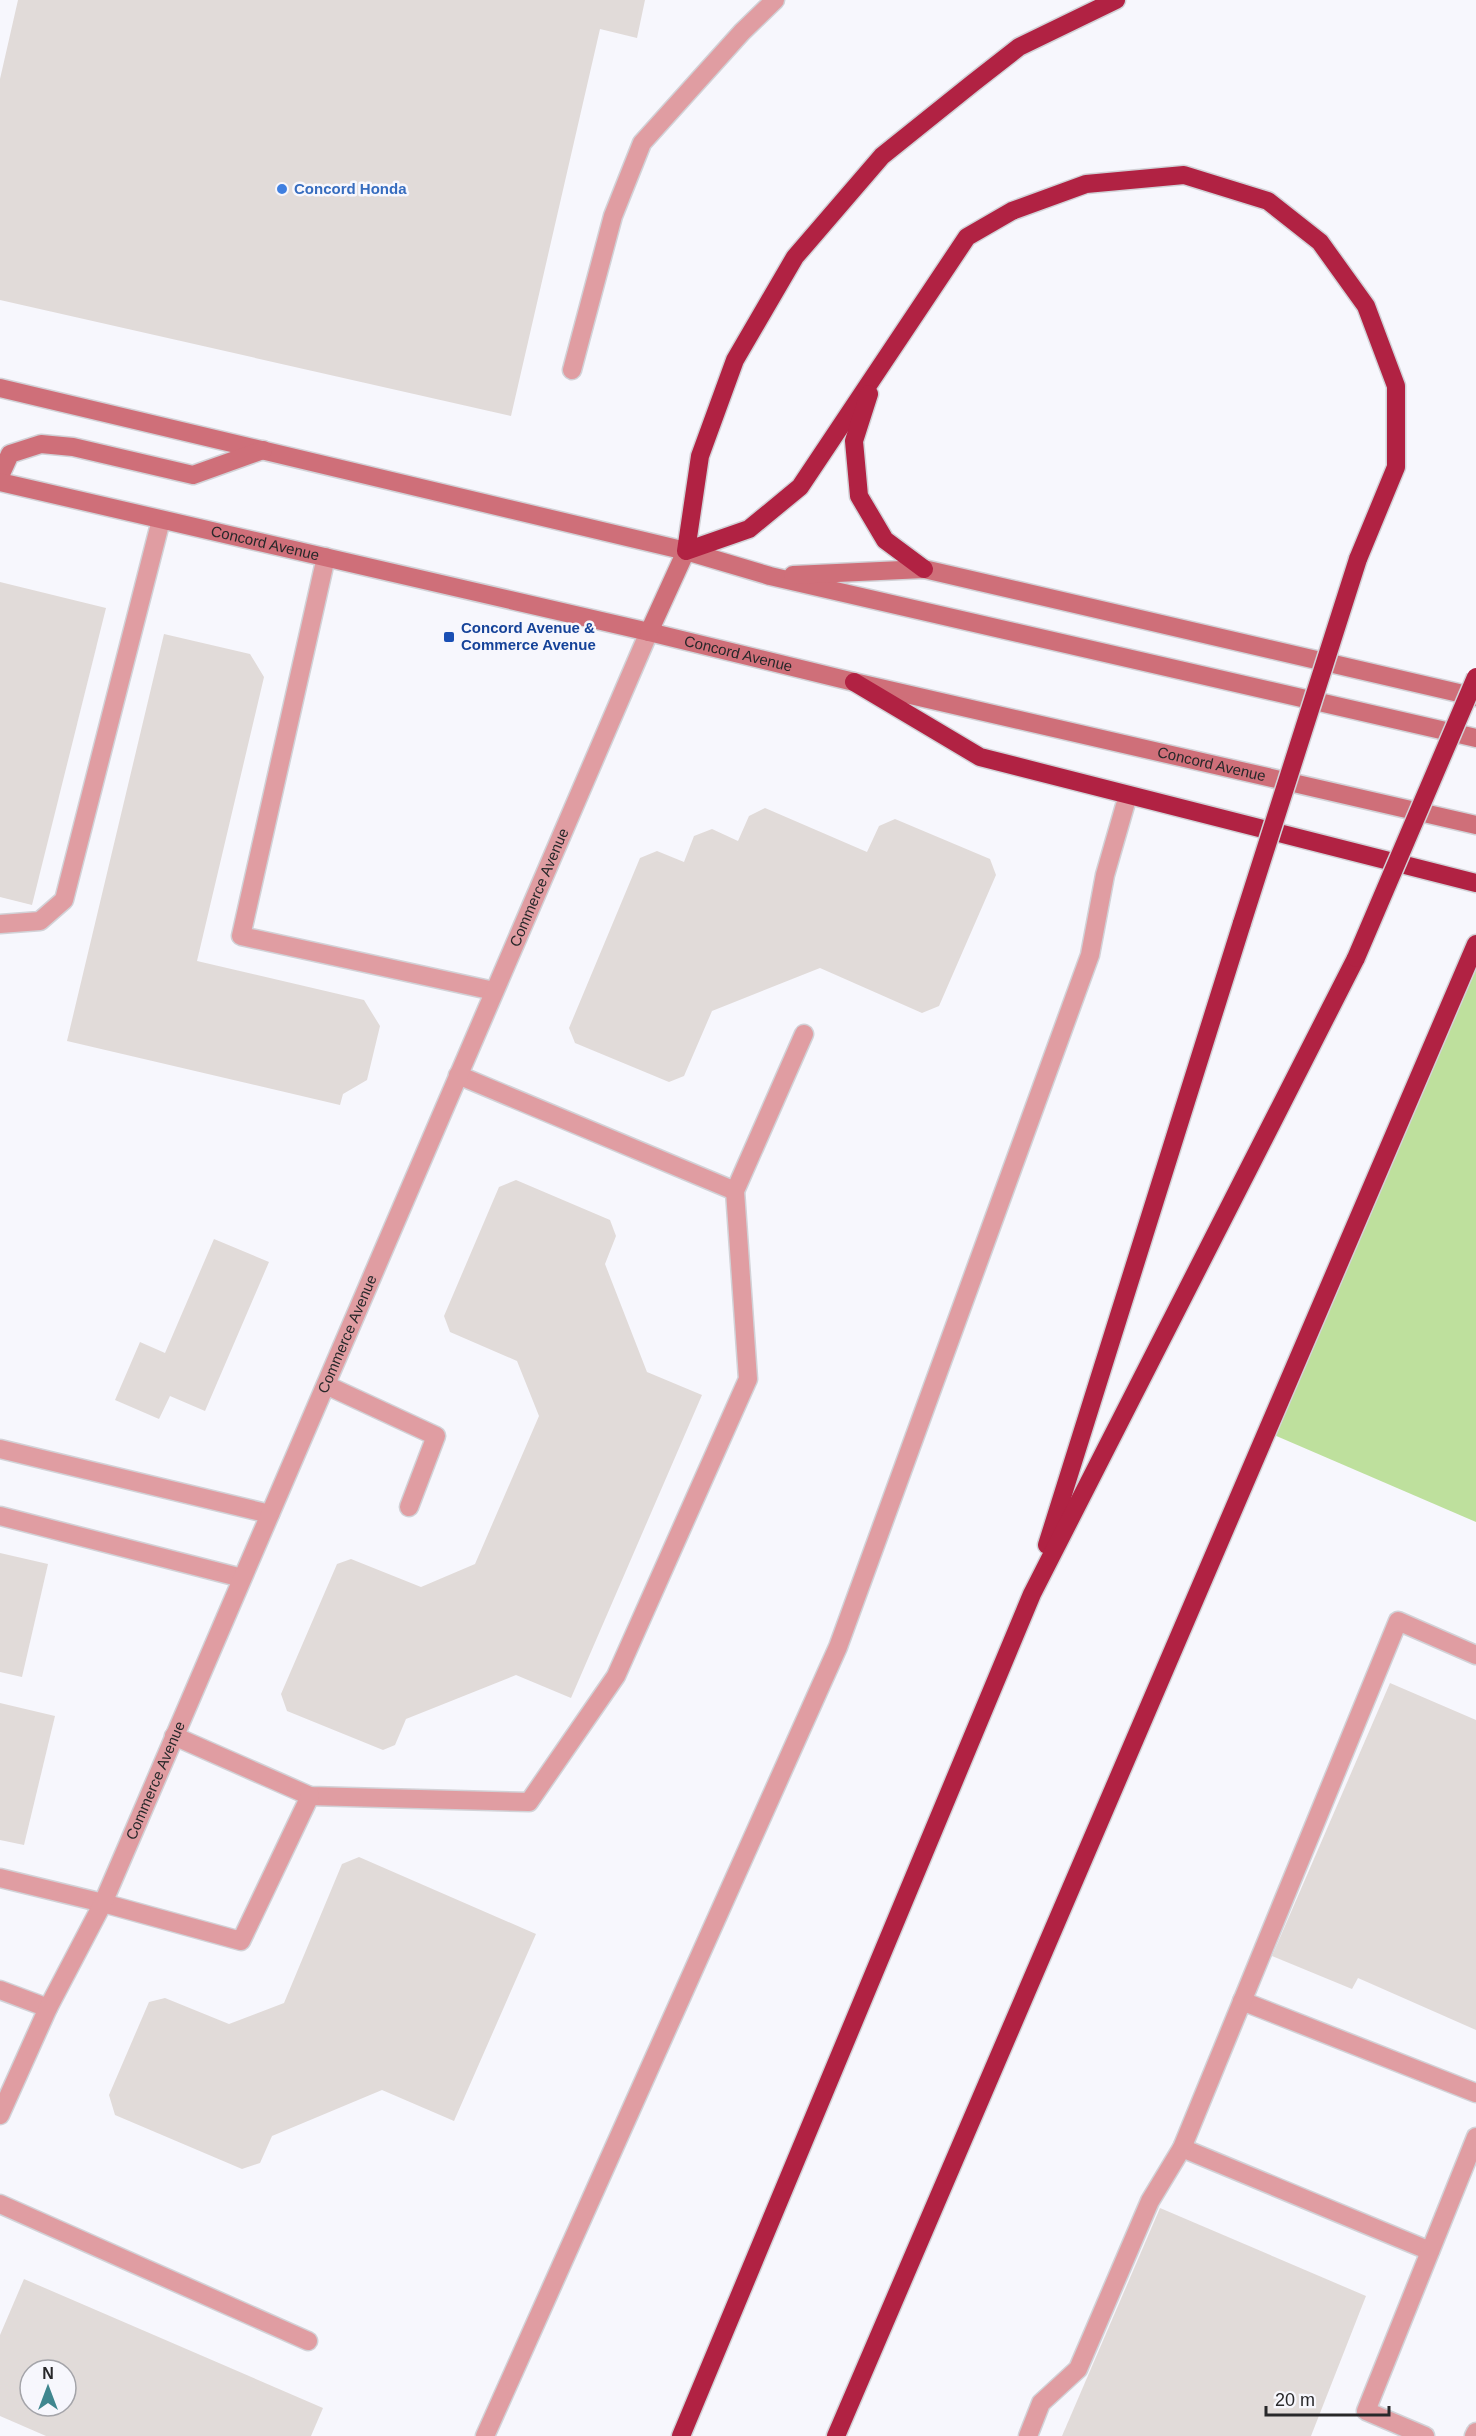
<svg xmlns="http://www.w3.org/2000/svg" width="1476" height="2436" font-family="Arial,sans-serif">
  <style>
    .green { fill: #bee09d }
    .building { fill: #e1dbd9; fill-rule: evenodd }
    .lines { fill: none; stroke-linecap: round; stroke-linejoin: round }
    .service-casing { stroke: #d2d2d7; stroke-width: 21 }
    .minor-casing { stroke: #d2d2d7; stroke-width: 21 }
    .secondary-casing { stroke: #d2d2d7; stroke-width: 21 }
    .motorway-casing { stroke: #d2d2d7; stroke-width: 21 }
    .service { stroke: #e09da2; stroke-width: 18 }
    .minor { stroke: #e09da2; stroke-width: 18 }
    .secondary { stroke: #cf6f79; stroke-width: 18 }
    .motorway { stroke: #b12243; stroke-width: 18 }
    .motorway-bridge-casing { stroke: #d2d2d7; stroke-width: 21; stroke-linecap: butt }
    .motorway-bridge { stroke: #b12243; stroke-width: 18 }
    .shop-dot { fill: #3f7fe0; stroke: #f7f7fd; stroke-width: 2 }
    .transit-dot { fill: #1a4fb4; stroke: #f7f7fd; stroke-width: 2 }
    .labels { text-anchor: middle; stroke-width: 5; stroke-linejoin: round; paint-order: stroke }
    .shop-label { font-size: 15px; font-weight: bold; fill: #366cbe; stroke: #f7f7fd; text-anchor: start }
    .street-label { font-size: 15px; fill: #28282a; stroke: #f7f7fd }
    .transit-label { font-size: 15px; font-weight: bold; fill: #164399; stroke: #f7f7fd; text-anchor: start }
  </style>
  <rect width="100%" height="100%" fill="#f7f7fd"/>
  <path class="green" d="M1476,944V1522L1267,1432Z"/>
  <g class="building">
    <path d="M18,0H645L637,38L600,29L511,416L0,300V79Z"/>
    <path d="M0,582L106,608L32,905L0,897Z"/>
    <path d="M164,634L250,654L264,677L197,961L364,1000L380,1026L367,1080L343,1094L340,1105L67,1041Z"/>
    <path d="M765,808L867,852L879,826L895,819L990,859L996,875L939,1006L922,1013L820,968L712,1011L684,1076L669,1082L575,1043L569,1028L640,858L657,851L684,862L694,836L712,829L738,841L749,816Z"/>
    <path d="M516,1180L610,1220L616,1236L605,1264L647,1372L702,1395L571,1698L516,1675L406,1719L395,1745L383,1750L287,1711L281,1694L337,1564L351,1559L421,1587L475,1564L539,1416L517,1361L450,1332L444,1316L499,1187Z"/>
    <path d="M214,1239L269,1262L205,1411L170,1396L159,1419L115,1400L140,1342L165,1353Z"/>
    <path d="M0,1553L48,1564L22,1677L0,1672Z"/>
    <path d="M1390,1683L1476,1720V2030L1358,1978L1352,1989L1272,1956Z"/>
    <path d="M0,1703L55,1716L24,1845L0,1840Z"/>
    <path d="M359,1857L536,1934L454,2121L382,2090L272,2136L260,2163L242,2169L115,2115L109,2095L149,2002L165,1998L229,2024L284,2003L342,1864Z"/>
    <path d="M1160,2208L1366,2296L1311,2436H1062Z"/>
    <path d="M24,2279L323,2408L311,2436H46L0,2416V2335ZM30,2370H66V2406H30Z"/>
  </g>
  <g class="lines">
    <g class="service-casing">
      <g id="service">
        <path d="M572,370L613,216L642,143L742,32L775,0"/>
        <path d="M326,557L241,936L494,991"/>
        <path d="M0,924L40,921L64,900L161,520"/>
        <path d="M458,1075L735,1191"/>
        <path d="M326,1385L436,1436L409,1507"/>
        <path d="M0,1449L270,1514"/>
        <path d="M0,1516L242,1578"/>
        <path d="M174,1736L310,1796L529,1802L616,1676L748,1379L735,1191L804,1034"/>
        <path d="M0,1878L103,1903L241,1941L310,1796"/>
        <path d="M0,1990L48,2008"/>
        <path d="M1242,2001L1476,2093"/>
        <path d="M1182,2148L1430,2251"/>
        <path d="M0,2204L308,2341"/>
        <path d="M485,2436L838,1647L1090,955L1105,875L1128,795"/>
        <path d="M1028,2436L1041,2403L1078,2369L1150,2201L1182,2148L1398,1621L1476,1655"/>
        <path d="M1425,2436L1366,2411L1476,2137"/>
        <path d="M1474,2436L1476,2432"/>
      </g>
    </g>
    <g class="minor-casing">
      <g id="minor">
        <path id="s1" d="M0,2115L48,2008L103,1903L649,632"/>
      </g>
    </g>
    <g class="secondary-casing">
      <g id="secondary">
        <path d="M0,388L686,551L770,576L1476,738"/>
        <path d="M0,476L10,454L41,444L73,447L193,475L263,450"/>
        <path id="s2" d="M0,482L649,632L854,682L1476,825"/>
        <path d="M793,575L924,569L1476,697"/>
        <path d="M649,632L686,551"/>
      </g>
    </g>
    <g class="motorway-casing">
      <g id="motorway">
        <path d="M1116,0L1019,47L973,83L882,156L795,257L735,360L700,456L686,551L749,529L800,487L967,237L1012,211L1086,184L1184,175L1268,201L1320,242L1366,306L1396,386V467L1358,559"/>
        <path d="M869,394L854,441L859,496L885,540L924,569"/>
        <path d="M854,682L980,757L1476,883"/>
        <path d="M1047,1545L1242,923"/>
        <path d="M681,2436L1032,1594L1356,958"/>
        <path d="M836,2436L1476,944"/>
      </g>
    </g>
    <use href="#service" class="service"/>
    <use href="#minor" class="minor"/>
    <use href="#secondary" class="secondary"/>
    <use href="#motorway" class="motorway"/>
    <g class="motorway-bridge-casing">
      <g id="motorway-bridge">
        <path d="M1242,923L1358,559"/>
        <path d="M1356,958L1476,677"/>
      </g>
    </g>
    <use href="#motorway-bridge" class="motorway-bridge"/>
  </g>
  <circle class="shop-dot" cx="282" cy="189" r="6"/>
  <rect class="transit-dot" x="443" y="631" width="12" height="12" rx="3"/>
  <g class="labels">
    <g class="shop-label">
      <text x="294" y="194">Concord Honda</text>
    </g>
    <g class="street-label">
      <text dy="5" stroke="none"><textPath href="#s2" startOffset="272">Concord Avenue</textPath></text>
      <text dy="5" stroke="none"><textPath href="#s2" startOffset="758">Concord Avenue</textPath></text>
      <text dy="5" stroke="none"><textPath href="#s2" startOffset="1244">Concord Avenue</textPath></text>
      <text dy="5" stroke="none"><textPath href="#s1" startOffset="1341">Commerce Avenue</textPath></text>
      <text dy="5" stroke="none"><textPath href="#s1" startOffset="855">Commerce Avenue</textPath></text>
      <text dy="5" stroke="none"><textPath href="#s1" startOffset="369">Commerce Avenue</textPath></text>
    </g>
    <g class="transit-label">
      <text x="461" y="633">Concord Avenue &amp;<tspan x="461" dy="17">Commerce Avenue</tspan></text>
    </g>
  </g>
  <g transform="translate(48 2388)"><circle r="28" fill="#f7f7fd" stroke="#a4a4a9" stroke-width="1.5"/>
  <path d="M0-4.5L10 22L0 15L-10 22Z" fill="#40878f"/>
  <text y="-9" font-size="16" font-weight="bold" text-anchor="middle" fill="#28282a">N</text>
  </g>
  <path d="M1266 2406v9h123v-9" fill="none" stroke="#28282a" stroke-width="3"/>
  <text x="1275" y="2406" font-size="18" fill="#28282a" stroke="#f7f7fd" stroke-width="4.5" paint-order="stroke">20 m</text>
</svg>
